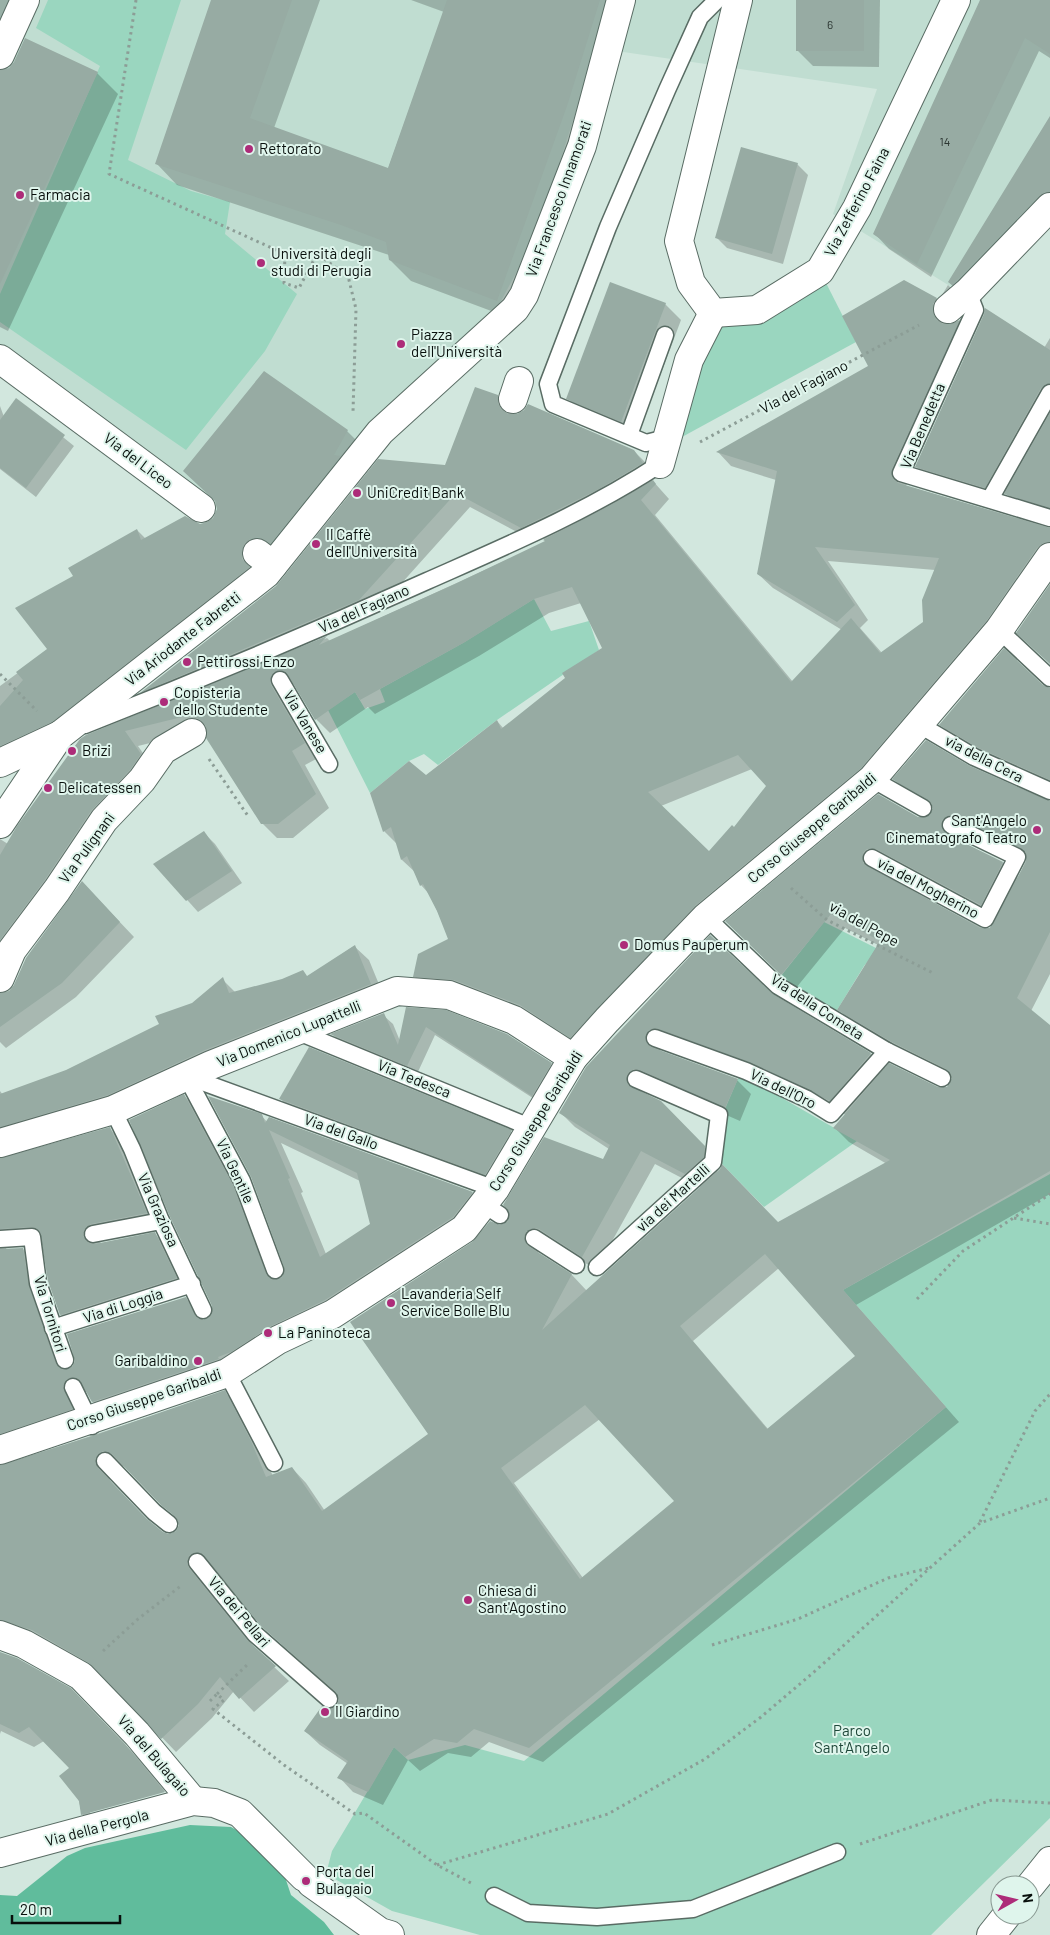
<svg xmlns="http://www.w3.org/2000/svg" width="1050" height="1935" font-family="Barlow,sans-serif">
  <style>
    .built { fill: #c0ddd1 }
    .green { fill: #9ad6bf }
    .forest { fill: #60bc9c }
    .shadow { fill: #0003; fill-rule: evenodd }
    .building { fill: #97aba3; fill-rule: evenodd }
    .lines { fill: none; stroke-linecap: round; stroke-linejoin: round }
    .lane-casing { stroke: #596c64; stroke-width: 19 }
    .street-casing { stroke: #596c64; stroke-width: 30 }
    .secondary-casing { stroke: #596c64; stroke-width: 30 }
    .path { stroke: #8c9d96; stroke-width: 3; stroke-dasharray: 2.5 4; stroke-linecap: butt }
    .lane { stroke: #fff; stroke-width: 16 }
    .street { stroke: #fff; stroke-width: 28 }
    .secondary { stroke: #fff; stroke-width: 28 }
    .poi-dot { fill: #ad2c79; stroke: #dff5ec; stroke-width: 2 }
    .labels { text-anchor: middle; stroke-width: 4; stroke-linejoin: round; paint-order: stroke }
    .number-label { font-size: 12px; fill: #2c3632 }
    .poi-label { font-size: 15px; fill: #080f0c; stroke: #dff5ec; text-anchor: start }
    .street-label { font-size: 15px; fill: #080f0c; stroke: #dff5ec }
    .park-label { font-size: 15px; fill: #1e4739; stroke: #dff5ec }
  </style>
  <rect width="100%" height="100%" fill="#d2e7de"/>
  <path class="built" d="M0,0H1050V193L958,291L833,214L877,89L596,48L537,234L494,314L268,554L0,357Z"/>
  <g class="green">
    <path d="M48,0H181L128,160L191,191L230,202L225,234L297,294L265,351L186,450L0,322V294L100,66L36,28Z"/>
    <path d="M825,281L856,342L671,443L715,327Z"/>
    <path d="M534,599L551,631L589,621L599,650L497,720L438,765L424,754L409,761L370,793L328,710L355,692L365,709L385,702L380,689L463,643Z"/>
    <path d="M824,922L878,949L864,966L834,1015L777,981Z"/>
    <path d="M740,1074L857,1141L764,1207L722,1164L725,1109Z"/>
    <path d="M1050,1174V1818L931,1935H480L392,1911L326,1874L332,1851L394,1747L408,1760L465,1745L524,1761L946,1407L843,1290Z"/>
  </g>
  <path class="forest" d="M190,1825L231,1827L261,1844L283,1871L291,1895L324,1922L334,1935H0V1895L17,1896L67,1856L85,1848Z"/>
  <g class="shadow">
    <path d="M0,0H33L6,70L0,93Z"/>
    <path d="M213,0H320L274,128L388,169L444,12L411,0H621L518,321L411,281L390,260L389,255L177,185L157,164Z"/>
    <path d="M798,0H880L879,67L813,66L797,50Z"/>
    <path d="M981,0H1050V58L1039,51L931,277L889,249L875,234Z"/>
    <path d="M97,73L118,94L8,331L0,327V110Z"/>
    <path d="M1050,118V213L964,297L949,282Z"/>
    <path d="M797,164L808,175L783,264L727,248L716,237Z"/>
    <path d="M904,281L936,299L951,313L946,325L959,321L973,335L906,486L1050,528V564L1001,635L710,919L585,1051L428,990L414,976L450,939L430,895L421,885L416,873L402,860L398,845L384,831L426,776L497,721L504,729L604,648L581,603L549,613L479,656L375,714L368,707L330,733L316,719L295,684L289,686L318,758L305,765L329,808L293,838H277L262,823L207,729L138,746L154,769L0,986V839L8,844L81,740L156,707L142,693L277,587L446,466L497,396L512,411V415L634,451L649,466L656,478L652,480L669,499L655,515L793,682L842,630L773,588L758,574L776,480L731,466L718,452L870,367ZM470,507L536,542L543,538L546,542L330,641L327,638L267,662L266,660L374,614ZM828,561L935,570L925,622L882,653L860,628L868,620ZM752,769L768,786L734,828L709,853L661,806Z"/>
    <path d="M948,285L970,307L961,314L942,295Z"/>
    <path d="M665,304L681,320L637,437L584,415L568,398Z"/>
    <path d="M1050,338V517L1020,508L1005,492L999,501L931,481L916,466L1044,348Z"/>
    <path d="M17,400L74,446L36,497L0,469V406L4,417Z"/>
    <path d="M347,431L361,445L255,567L0,772V686L49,650L75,577L137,530L146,539L207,524Z"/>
    <path d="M1043,687L1050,688V787L955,739L941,725Z"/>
    <path d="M969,767L1046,801H1050V974L1031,1011L1050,1026V1194L856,1305L959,1422L543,1762L489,1742L471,1757L448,1753L420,1771L408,1760L383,1805L353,1792L339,1777L348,1764L320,1745L305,1731L327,1710L337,1707L339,1696L278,1641L216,1568L211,1566L202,1572L203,1584L256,1650L289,1681L254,1712L234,1691L212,1718L176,1752L103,1676L47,1644L0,1643V1466L224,1392L239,1406L273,1476L292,1468L306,1483L325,1511L430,1434L500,1226L603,1161L609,1149L575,1127L560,1112L710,937L772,995L871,1054L886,1069L938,1088H948L953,1079L907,1056L853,1024L839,1009L878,945L845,928L796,988L727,922L918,818H929L934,809L908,793L894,779ZM965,829L1027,858L1018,878L1003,863L956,839V835ZM892,863L997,920L995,924L986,930L876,873L881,864ZM663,1044L765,1076L846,1115L835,1128L849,1142L887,1164L778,1224L717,1173L719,1162L675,1117L641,1093V1089L655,1084L740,1121L751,1094L737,1080L660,1052ZM655,1164L701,1188L587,1291L572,1275L538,1254L540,1246L555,1243L596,1270ZM779,1268L857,1356L768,1429L693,1341ZM600,1419L675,1501L583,1578L514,1483ZM118,1465L127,1467L178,1520L180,1526L173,1535L163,1533L149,1523L112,1484L109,1478L112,1468Z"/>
    <path d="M204,833L215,844L242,883L198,912L155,864Z"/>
    <path d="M96,897L134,937L76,997L6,1048L0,1042V994L11,991L27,959Z"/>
    <path d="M354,946L369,960L385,999L0,1152V1091L3,1095L66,1071L161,1024L193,1004L222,979L236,993L308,977Z"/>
    <path d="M407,1009L551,1064L560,1073L542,1104L435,1035L417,1074L341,1043L333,1035L383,1015L393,1024L400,1041Z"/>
    <path d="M184,1096L199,1110L247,1201L276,1280L283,1278L286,1266L261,1115L267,1122L269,1118L472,1193L487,1207L340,1314L107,1416L93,1402L87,1392H84L86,1423L0,1459V1159L110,1129L124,1143L160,1228L105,1238L98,1245L155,1234L169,1248L190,1293L75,1329L61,1315L43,1241L8,1245L6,1249H23L37,1263L42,1302L66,1370L185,1298L200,1312L204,1321L213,1316V1306ZM281,1143L360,1181L371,1224L326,1254L301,1193L303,1192Z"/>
    <path d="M281,1099L511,1132L518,1138L492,1181L287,1106Z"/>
    <path d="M0,1653L86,1704L140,1760L165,1791L90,1811V1814L167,1793L178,1807L97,1829L82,1814L71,1768L44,1741L34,1747L1,1731L0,1734Z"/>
  </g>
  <g class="building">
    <path d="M211,0H292L250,118L388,168L447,0H600L567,106L497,301L389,260L386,242L341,225L155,164Z"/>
    <rect x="796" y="0" width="68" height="51"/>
    <path d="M980,0H1050V54L1025,38L917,264L873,234Z"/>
    <path d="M25,38L98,72L0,284V70L9,68L14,62Z"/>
    <path d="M1050,116V192L1039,196L952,285L948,282Z"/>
    <path d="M741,147L798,163L772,254L715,238Z"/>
    <path d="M904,280L937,298L933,304V311L936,319L943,324H950L960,320L892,469L893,479L898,483L1050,528V542L1043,543L1037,548L987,620L861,768L696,905L570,1038L520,1005L454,980L413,977L418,954L448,939L437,911L423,884L420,886L407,856L401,860L391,827L383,832L370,793L409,761L426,775L497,720L501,729L565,678L562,673L602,648L572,587L534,599L465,642L360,700L355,692L315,720L288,675L280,670L275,672L270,680L271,685L305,743L292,751L316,794L278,824H261L206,738V726L200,720L190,715L125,731L141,754L130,770L91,811L44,881L0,940V855L17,826L80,739L86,735L327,636L319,645L455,584L545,541L543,540L609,506L653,480L656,484L641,500L791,682L851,618L880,653L923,622L922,600L939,558L815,547L855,605L837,622L757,574L777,471L716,452L868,366L842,316ZM738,755L766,786L734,827L732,825L709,851L648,792Z"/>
    <path d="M610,282L666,303L621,422L566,399Z"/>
    <path d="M985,308L1050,350V383L1041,388L985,488L915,467L984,314Z"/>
    <path d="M264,371L348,430L334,455L341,456L270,544L258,537L250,539L245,543L242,551V559L250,567L52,722L0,746V706L23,680L16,672L47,649L15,608L73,576L68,568L137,529L141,540L185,516L200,524L207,522L213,518L217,509L215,501L183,471Z"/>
    <path d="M475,387L498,395V403L501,409L508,414H517L524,410L528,404L634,450L643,463L599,489L521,528L456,493L359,600L140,693L276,586L378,459L445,465Z"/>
    <path d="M16,398L65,435L26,488L0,468V420Z"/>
    <path d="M1050,413V508L1004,494Z"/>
    <path d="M1050,584V664L1016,633Z"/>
    <path d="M1004,648L1043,685L1050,688V780L979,748L939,725Z"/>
    <path d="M926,740L970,766L1050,801V932L1017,998L1050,1025V1171L843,1290L946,1407L529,1748L474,1729L457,1743L434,1739L405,1757L394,1747L368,1792L337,1778L348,1761L304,1731L322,1706L328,1709L337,1705L339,1700L336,1692L262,1627L201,1553L190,1555L187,1563L189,1568L247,1640L276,1666L239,1699L220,1677L198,1704L161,1739L89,1663L32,1630L0,1620V1465L96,1435L225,1390L251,1441L266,1477L292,1467L322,1511L428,1434L350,1322L472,1242L490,1221L500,1225L508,1221L509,1211L503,1205L544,1137L603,1159L610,1145L559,1113L586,1067L710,935L773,994L871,1053L830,1101L749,1062L658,1029L649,1030L645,1039L651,1047L738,1079L725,1108L640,1070L634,1069L627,1075L628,1085L661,1101L705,1146L704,1157L685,1174L641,1151L582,1257L539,1229L534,1228L526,1232L524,1238L528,1246L572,1274L542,1330L720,1169L722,1164L778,1222L890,1160L833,1128L889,1063L938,1087H947L952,1078L946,1069L892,1042L837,1010L880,941L831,914L781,975L725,921L878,794L918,817L928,816L933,808L931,803L892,779ZM950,815L1026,852V862L990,928H980L863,863V853L867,849H876L981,905L1003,862L946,834L941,825L942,820ZM765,1254L855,1356L767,1429L680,1326ZM585,1405L674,1501L580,1579L501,1468ZM103,1451L112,1454L161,1505L176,1517L179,1525L176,1531L168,1534L163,1532L147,1519L98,1468L96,1458Z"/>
    <path d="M204,831L232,871L186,901L153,864Z"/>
    <path d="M82,881L120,922L62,983L0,1027V993L9,991L14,985L26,958Z"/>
    <path d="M355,945L371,984L205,1050L108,1095L0,1127V1094L66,1070L159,1024L155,1016L192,1003L223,977L229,993L282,979L303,970L307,976Z"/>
    <path d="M406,1007L446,1010L507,1034L552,1063L532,1096L426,1027L407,1066L330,1034L384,1013L398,1045Z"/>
    <path d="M309,1047L512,1130L485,1175L279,1099Z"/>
    <path d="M184,1094L233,1185L266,1273L273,1280L282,1277L284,1267L251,1177L208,1096L262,1114L265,1123L269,1117L473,1192L453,1217L325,1300L271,1326L231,1352L218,1357L219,1359L92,1402L79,1379L69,1378L63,1387L73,1409L0,1434V1249L23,1248L29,1286L56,1363L63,1370L72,1367L75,1361L67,1334L186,1297L197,1318L203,1320L211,1315L212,1306L170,1217L129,1120ZM269,1130L357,1173L370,1224L320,1257L288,1179L290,1178Z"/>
    <path d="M110,1127L147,1213L91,1224L84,1230L83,1236L89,1243L95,1244L155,1232L177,1278L60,1315L48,1281L40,1232L32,1227L0,1229V1158Z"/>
    <path d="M0,1652L17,1658L71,1688L125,1744L165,1792L81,1815L79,1801L59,1776L69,1768L29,1727L19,1733L0,1724Z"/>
  </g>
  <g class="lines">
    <g class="lane-casing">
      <g id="lane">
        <path d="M968,292L975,310L901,473L1050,518"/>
        <path d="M629,435L665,335"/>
        <path d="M666,438L646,443L553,404L548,384L608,227L667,90L700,17L717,0"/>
        <path d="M990,499L1050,393"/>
        <path d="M999,630L1050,678"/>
        <path d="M280,680L329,764"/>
        <path d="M85,725C200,680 314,632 427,581C506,546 587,512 660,464"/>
        <path d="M920,725L974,757L1050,791"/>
        <path d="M872,779L923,808"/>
        <path d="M872,858L985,919L1017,857L951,825"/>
        <path d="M706,917L778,986L887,1051L942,1078"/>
        <path d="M296,1031L532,1128"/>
        <path d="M655,1038L746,1071L807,1099L831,1114L887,1051"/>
        <path d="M186,1076L495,1189"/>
        <path d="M186,1076L242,1181L275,1270"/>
        <path d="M113,1110L132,1149L161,1221L203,1310"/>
        <path d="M483,1204L500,1215"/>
        <path d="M93,1234L161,1221"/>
        <path d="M534,1238L576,1265"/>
        <path d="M0,1239L32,1237L38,1283L65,1360"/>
        <path d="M597,1267L713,1162L719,1115L636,1079"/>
        <path d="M53,1328L192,1284"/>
        <path d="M227,1373L274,1463"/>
        <path d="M73,1387L92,1426"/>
        <path d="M105,1461L154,1512L169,1524"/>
        <path d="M197,1562L255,1634L329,1699"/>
        <path d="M494,1896L528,1913L597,1917L693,1909L837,1852"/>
      </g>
    </g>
    <g class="street-casing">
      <g id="street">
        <path d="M738,0L679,241L691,283L713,313L757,310L820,271L857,208L956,0"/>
        <path d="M0,55L25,0"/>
        <path d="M948,309L968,292L1050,207"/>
        <path d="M0,359L201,508"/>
        <path d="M513,399L519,381"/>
        <path d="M660,464L689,360L713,313"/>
        <path d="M257,553L273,565"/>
        <path d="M0,763L60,735"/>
        <path d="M0,978L12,950L57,890L104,820L142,780L163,750L192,733"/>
        <path d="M0,1143L113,1110L211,1065L397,991L449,995L514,1020L573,1058"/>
        <path d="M0,1450L227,1373L278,1340L333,1314L464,1229L495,1189L573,1058L607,1020L706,917L872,779L999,630L1050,557"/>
        <path d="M0,1635L24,1644L81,1676L137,1734L193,1801"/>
      </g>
    </g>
    <g class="secondary-casing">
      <g id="secondary">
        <path d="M0,824L60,735L266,574L380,432L515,309L524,295L582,146L621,0"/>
        <path d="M0,1853L193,1801L214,1803L240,1813L304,1877"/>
        <path d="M311,1883L380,1932L390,1935"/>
        <path d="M1030,1886L1050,1861"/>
        <path d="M991,1935L1007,1915"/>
      </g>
    </g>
    <g class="path">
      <path d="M136,0L109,174L285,254L284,283L299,288L317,254L348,276L356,309L353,412"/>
      <path d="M700,442L919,325"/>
      <path d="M0,674L37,711"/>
      <path d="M209,759L248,816"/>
      <path d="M791,888L827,920L935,974"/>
      <path d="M1014,1218L1050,1224"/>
      <path d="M917,1299L963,1251L1050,1194"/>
      <path d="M980,1522L1035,1411L1050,1394"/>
      <path d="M712,1645L798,1619L888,1578L929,1568"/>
      <path d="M103,1651L138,1619L182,1585"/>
      <path d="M217,1694L249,1663"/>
      <path d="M210,1701L217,1694L224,1700L213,1709L284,1765L355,1814L364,1813L437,1865L471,1883"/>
      <path d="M860,1844L992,1800L1050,1803"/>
      <path d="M437,1865L608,1814L705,1759L761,1717L814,1672L980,1523L1050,1498"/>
    </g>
    <use href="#lane" class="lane"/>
    <use href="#street" class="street"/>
    <use href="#secondary" class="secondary"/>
  </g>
  <g class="poi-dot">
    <circle cx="249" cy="149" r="5"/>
    <circle cx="20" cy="195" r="5"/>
    <circle cx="261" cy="263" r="5"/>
    <circle cx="401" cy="344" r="5"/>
    <circle cx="357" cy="493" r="5"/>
    <circle cx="316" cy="544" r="5"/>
    <circle cx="187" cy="662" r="5"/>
    <circle cx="164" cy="702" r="5"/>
    <circle cx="72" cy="751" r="5"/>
    <circle cx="48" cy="788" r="5"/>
    <circle cx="1037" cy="830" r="5"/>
    <circle cx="624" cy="945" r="5"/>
    <circle cx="391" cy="1303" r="5"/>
    <circle cx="268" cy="1333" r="5"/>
    <circle cx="198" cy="1361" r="5"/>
    <circle cx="468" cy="1600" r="5"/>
    <circle cx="325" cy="1712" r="5"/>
    <circle cx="306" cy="1881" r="5"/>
  </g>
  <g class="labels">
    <g class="number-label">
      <text x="830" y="29">6</text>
      <text x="945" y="146">14</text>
    </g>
    <g class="poi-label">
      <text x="259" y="154">Rettorato</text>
      <text x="30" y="200">Farmacia</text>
      <text x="271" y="259">Università degli<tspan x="271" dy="17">studi di Perugia</tspan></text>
      <text x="411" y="340">Piazza<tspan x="411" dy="17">dell'Università</tspan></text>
      <text x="367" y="498">UniCredit Bank</text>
      <text x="326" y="540">Il Caffè<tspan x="326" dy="17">dell'Università</tspan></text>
      <text x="197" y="667">Pettirossi Enzo</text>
      <text x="174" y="698">Copisteria<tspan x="174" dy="17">dello Studente</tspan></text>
      <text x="82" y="756">Brizi</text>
      <text x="58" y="793">Delicatessen</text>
      <text x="1027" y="826" text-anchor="end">Sant'Angelo<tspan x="1027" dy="17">Cinematografo Teatro</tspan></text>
      <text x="634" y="950">Domus Pauperum</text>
      <text x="401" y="1299">Lavanderia Self<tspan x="401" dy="17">Service Bolle Blu</tspan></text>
      <text x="278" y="1338">La Paninoteca</text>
      <text x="188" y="1366" text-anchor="end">Garibaldino</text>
      <text x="478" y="1596">Chiesa di<tspan x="478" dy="17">Sant'Agostino</tspan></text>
      <text x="335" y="1717">Il Giardino</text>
      <text x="316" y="1877">Porta del<tspan x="316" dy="17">Bulagaio</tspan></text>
    </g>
    <g class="street-label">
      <text transform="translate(559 199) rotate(-70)" y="5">Via Francesco Innamorati</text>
      <text transform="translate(857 202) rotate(-62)" y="5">Via Zefferino Faina</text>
      <text transform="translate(804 387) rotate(-28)" y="5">Via del Fagiano</text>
      <text transform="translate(923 426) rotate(-67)" y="5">Via Benedetta</text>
      <text transform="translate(138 461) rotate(37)" y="5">Via del Liceo</text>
      <text transform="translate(364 609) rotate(-24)" y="5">Via del Fagiano</text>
      <text transform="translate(183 639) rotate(-38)" y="5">Via Ariodante Fabretti</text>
      <text transform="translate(305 722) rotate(59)" y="5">Via Vanese</text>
      <text transform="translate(984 759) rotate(27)" y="5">via della Cera</text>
      <text transform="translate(812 828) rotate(-40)" y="5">Corso Giuseppe Garibaldi</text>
      <text transform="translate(87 848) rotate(-54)" y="5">Via Pulignani</text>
      <text transform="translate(928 888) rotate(28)" y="5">via del Mogherino</text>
      <text transform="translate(864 924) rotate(29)" y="5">via del Pepe</text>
      <text transform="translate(817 1007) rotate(33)" y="5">Via della Cometa</text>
      <text transform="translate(289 1034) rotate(-22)" y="5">Via Domenico Lupattelli</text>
      <text transform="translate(414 1079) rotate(22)" y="5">Via Tedesca</text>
      <text transform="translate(783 1089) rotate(26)" y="5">Via dell'Oro</text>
      <text transform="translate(536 1121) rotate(-58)" y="5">Corso Giuseppe Garibaldi</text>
      <text transform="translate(341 1132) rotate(20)" y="5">Via del Gallo</text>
      <text transform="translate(235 1171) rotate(65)" y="5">Via Gentile</text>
      <text transform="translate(673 1198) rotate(-42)" y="5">via dei Martelli</text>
      <text transform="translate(158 1210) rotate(66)" y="5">Via Graziosa</text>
      <text transform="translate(123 1306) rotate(-18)" y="5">Via di Loggia</text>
      <text transform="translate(50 1314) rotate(73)" y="5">Via Tornitori</text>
      <text transform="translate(144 1400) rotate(-19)" y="5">Corso Giuseppe Garibaldi</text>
      <text transform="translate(239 1612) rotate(50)" y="5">Via dei Pellari</text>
      <text transform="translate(154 1756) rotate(49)" y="5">Via del Bulagaio</text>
      <text transform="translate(97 1828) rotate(-15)" y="5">Via della Pergola</text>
    </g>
    <g class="park-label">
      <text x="852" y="1736">Parco<tspan x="852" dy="17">Sant'Angelo</tspan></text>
    </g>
  </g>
  <g transform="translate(1015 1900) rotate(82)"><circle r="24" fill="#dff5ec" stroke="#899992"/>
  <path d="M0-4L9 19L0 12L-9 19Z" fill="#ad2c79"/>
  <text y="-8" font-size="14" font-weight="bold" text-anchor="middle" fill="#080f0c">N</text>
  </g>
  <path d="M12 1915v8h108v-8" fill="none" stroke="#080f0c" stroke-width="2.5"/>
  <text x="20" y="1915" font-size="15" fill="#080f0c" stroke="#dff5ec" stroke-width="4" paint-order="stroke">20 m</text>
</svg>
